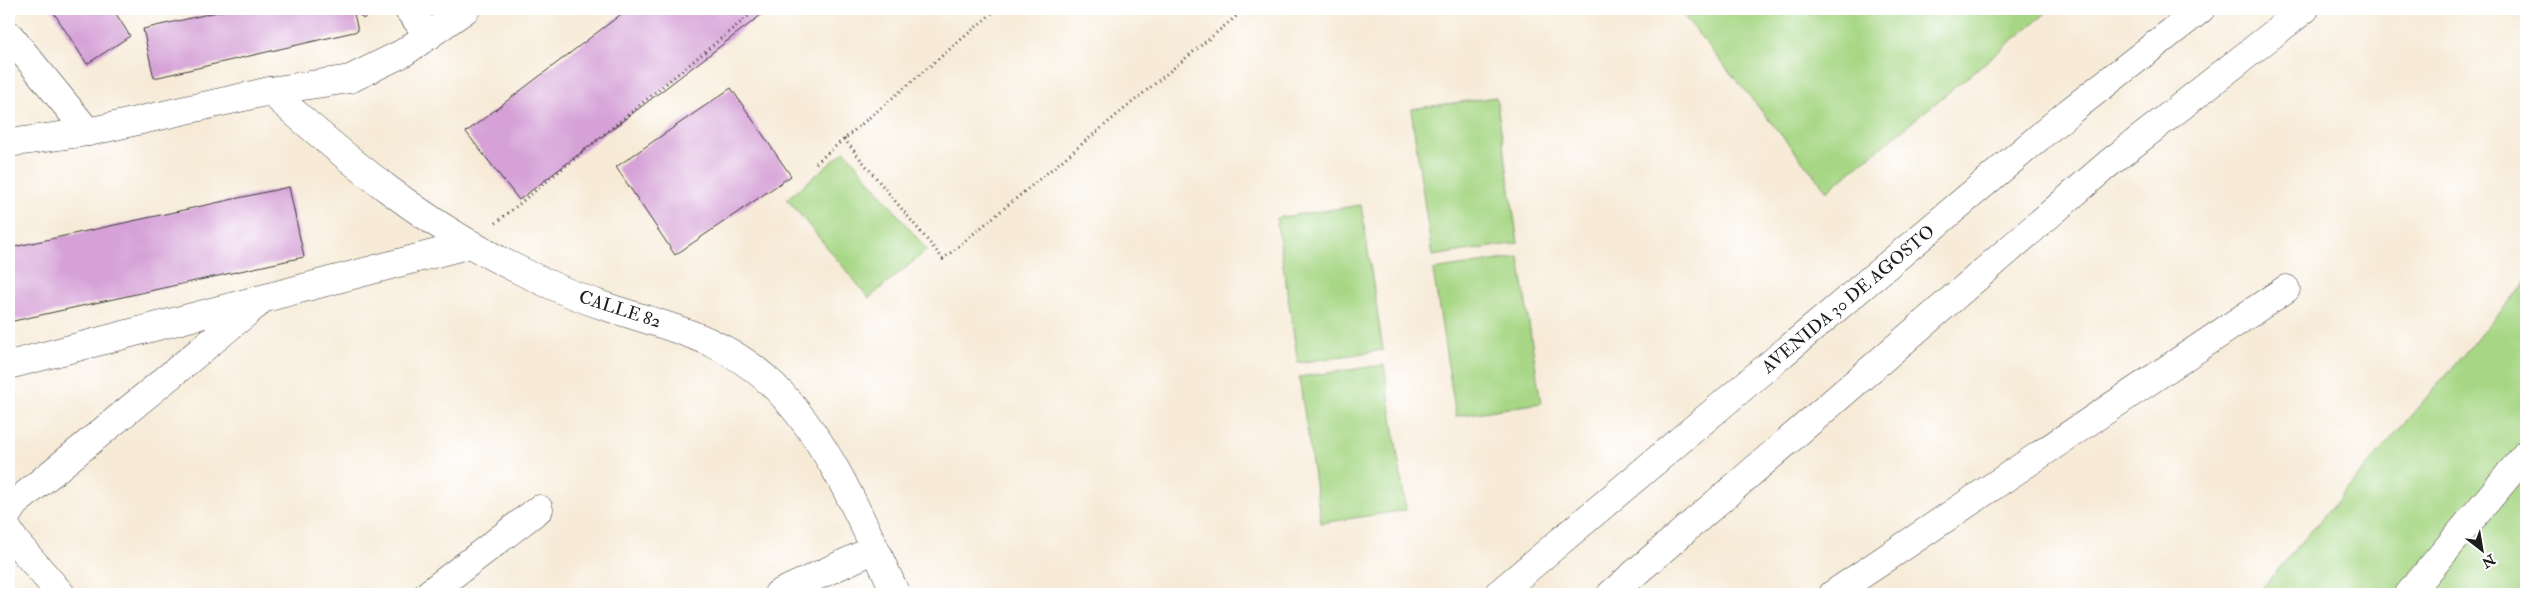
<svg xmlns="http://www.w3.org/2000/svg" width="2535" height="603" font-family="'IM FELL Double Pica',serif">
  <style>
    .green { fill: #a7d785; stroke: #627a50 }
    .building { fill: #d5a1d7 }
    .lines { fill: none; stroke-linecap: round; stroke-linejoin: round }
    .minor-casing { stroke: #3d3b38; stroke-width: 29 }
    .major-casing { stroke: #3d3b38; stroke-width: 29 }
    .path { stroke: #3d3b38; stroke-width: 3; stroke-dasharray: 1 4; stroke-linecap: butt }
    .minor { stroke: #fff; stroke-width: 28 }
    .major { stroke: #fff; stroke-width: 28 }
    .labels { text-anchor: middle; stroke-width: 4; stroke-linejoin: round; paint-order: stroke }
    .street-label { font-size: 18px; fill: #1c1c1c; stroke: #fff }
  </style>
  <rect width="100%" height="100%" fill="#fff"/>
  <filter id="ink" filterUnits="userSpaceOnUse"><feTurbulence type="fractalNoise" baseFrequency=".02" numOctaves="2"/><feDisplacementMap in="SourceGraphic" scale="10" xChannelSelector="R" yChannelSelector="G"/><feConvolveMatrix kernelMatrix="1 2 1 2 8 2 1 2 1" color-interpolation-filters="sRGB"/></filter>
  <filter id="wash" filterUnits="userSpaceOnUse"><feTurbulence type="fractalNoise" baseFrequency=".0096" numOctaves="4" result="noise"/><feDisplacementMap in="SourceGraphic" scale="20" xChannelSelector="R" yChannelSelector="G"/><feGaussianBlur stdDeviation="1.12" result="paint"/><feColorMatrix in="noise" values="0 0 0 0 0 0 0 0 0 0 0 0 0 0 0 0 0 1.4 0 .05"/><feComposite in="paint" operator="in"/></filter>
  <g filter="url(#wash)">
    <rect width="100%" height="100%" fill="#f7ebd8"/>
    <g class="green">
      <path d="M1678,9H2051L1827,191Z"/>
      <path d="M1496,97L1518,243L1432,256L1411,109Z"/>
      <path d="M845,151L927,250L869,298L787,199Z"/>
      <path d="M1361,205L1383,350L1298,363L1276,218Z"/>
      <path d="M1519,257L1541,403L1456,416L1433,270Z"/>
      <path d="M2526,282V594H2257Z"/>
      <path d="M1384,365L1406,510L1321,523L1299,377Z"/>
    </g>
    <g id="blocks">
      <g class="building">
        <path d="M54,9H113L130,36L87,64L52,10Z"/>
        <path d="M230,9H353L358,31L154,78L143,29Z"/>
        <path d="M356,9H376L363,19Z"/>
        <path d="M628,9H769L519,200L466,132Z"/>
        <path d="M731,88L791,176L675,255L616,167Z"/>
        <path d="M289,187L304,257L9,322V248Z"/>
      </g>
    </g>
  </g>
  <g filter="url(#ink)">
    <use href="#blocks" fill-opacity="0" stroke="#3d3b38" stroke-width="1"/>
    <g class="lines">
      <g class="minor-casing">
        <g id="minor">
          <path d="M408,9L429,36"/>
          <path d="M9,35L88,132"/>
          <path d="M270,91C346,159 428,227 521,271C549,285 579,298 610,308C672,328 725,338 774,386C831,443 862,522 896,594"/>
          <path d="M9,143L88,132L270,91L350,79L403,53L466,9"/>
          <path d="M9,365L471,244"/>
          <path d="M9,512L14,504L256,305"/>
          <path d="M9,531L15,541L61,594"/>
          <path d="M428,594L539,509"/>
          <path d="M778,594L875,549"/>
          <path d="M1833,594L2286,289"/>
          <path d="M2409,594L2526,454"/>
        </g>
      </g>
      <g class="major-casing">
        <g id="major">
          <path d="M1498,594L2069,112L2201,9"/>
          <path d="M1611,594L2108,164L2305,9"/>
        </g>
      </g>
      <g class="path">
        <path d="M844,139L943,259L1245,9"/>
        <path d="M816,163L997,9"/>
        <path d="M496,223L757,9"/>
      </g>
      <use href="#minor" class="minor"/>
      <use href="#major" class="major"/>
    </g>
  </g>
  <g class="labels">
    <g class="street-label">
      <text transform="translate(1848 299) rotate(-40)" y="6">AVENIDA 30 DE AGOSTO</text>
      <text transform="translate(620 309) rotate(18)" y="6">CALLE 82</text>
    </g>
  </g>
  <rect width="2535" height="603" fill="none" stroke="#fff" stroke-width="30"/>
  <g transform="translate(2482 550) rotate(149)" stroke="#ffffff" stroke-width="4" paint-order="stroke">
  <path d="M0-4L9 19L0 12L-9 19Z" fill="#1c1c1c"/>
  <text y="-8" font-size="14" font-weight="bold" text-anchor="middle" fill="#1c1c1c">N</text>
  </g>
</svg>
